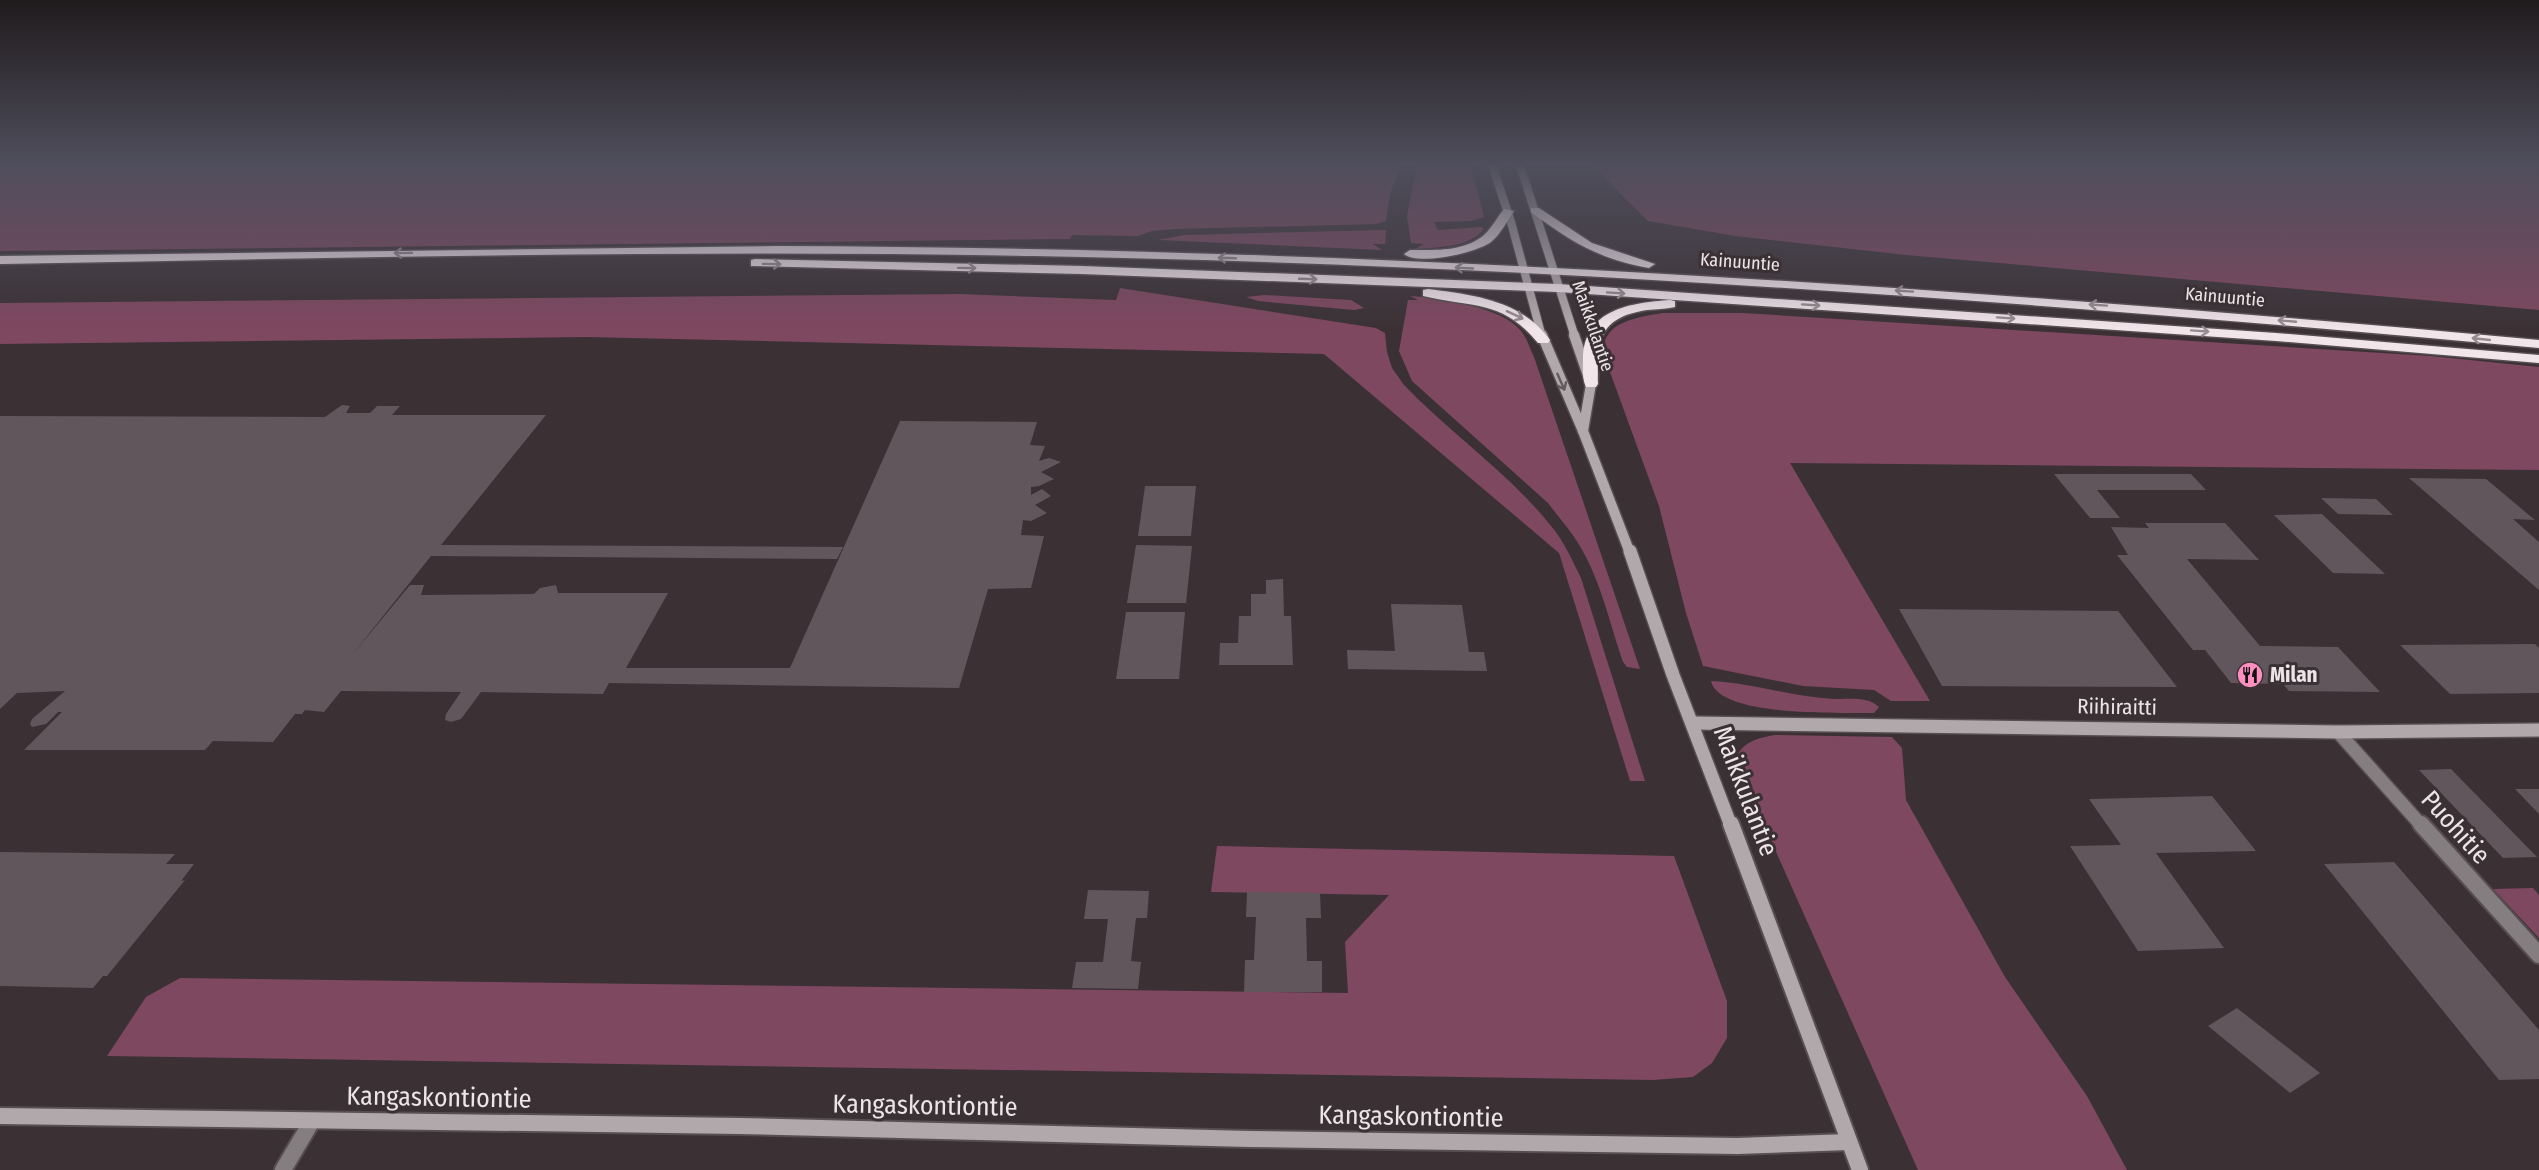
<svg xmlns="http://www.w3.org/2000/svg" width="2539" height="1170" font-family="'Fira Sans Condensed',sans-serif">
  <style>
    .green { fill: #7e4860 }
    .building { fill: #61565b }
    .lines { fill: none; stroke-linecap: round; stroke-linejoin: round }
    .street-far1-casing { stroke: #574e52; stroke-width: 16 }
    .street-casing { stroke: #574e52; stroke-width: 20 }
    .secondary-far3-casing { stroke: #574e52; stroke-width: 10 }
    .secondary-far2-casing { stroke: #574e52; stroke-width: 13 }
    .secondary-far1-casing { stroke: #574e52; stroke-width: 16 }
    .secondary-casing { stroke: #574e52; stroke-width: 20 }
    .highway-casing { stroke: #574e52; stroke-width: 3 }
    .street-far1 { stroke: #847e80; stroke-width: 13 }
    .street { stroke: #847e80; stroke-width: 16 }
    .secondary-far3 { stroke: #b0a8ab; stroke-width: 8 }
    .secondary-far2 { stroke: #b0a8ab; stroke-width: 10 }
    .secondary-far1 { stroke: #b0a8ab; stroke-width: 13 }
    .secondary { stroke: #b0a8ab; stroke-width: 16 }
    .highway { fill: #f2e5ea; fill-rule: evenodd }
    .oneway { stroke: #968b90 }
    .oneway2 { stroke: #645b5e }
    .labels { text-anchor: middle; stroke-width: 6; stroke-linejoin: round; paint-order: stroke }
    .far-street-label { font-size: 18px; fill: #ece5e8; stroke: #3b3135 }
    .poi-label { font-size: 21px; font-weight: bold; fill: #ece5e8; stroke: #3b3135; text-anchor: start }
    .street-label { font-size: 21px; fill: #ece5e8; stroke: #3b3135 }
    .near-street-label { font-size: 26px; fill: #ece5e8; stroke: #3b3135 }
  </style>
  <rect width="100%" height="100%" fill="#3b3135"/>
  <g class="green">
    <path d="M0,165H1401L1390,194L1386,221L1375,224L1175,229L1152,231L1138,236L1072,235L1070,239L0,251Z"/>
    <path d="M1417,165H1471L1484,217L1471,221L1434,222L1438,230L1481,227L1484,229C1469,248 1437,247 1415,249L1424,244L1411,243L1407,216Z"/>
    <path d="M1592,165H2539V310L1906,255L1735,236L1648,221Z"/>
    <path d="M1386,230L1385,244H1373L1382,250L1158,240L1184,235Z"/>
    <path d="M1120,288L1376,328L1385,333L1387,352L1392,368L1404,385C1451,434 1509,473 1551,526C1564,541 1572,560 1581,578L1645,781H1630L1559,553L1324,354L587,337L0,344V303L961,294L1116,300Z"/>
    <path d="M1265,295L1351,300L1364,308L1354,310L1258,301L1246,297Z"/>
    <path d="M1410,296C1440,298 1503,307 1521,331C1527,338 1530,349 1534,357L1640,669L1627,667L1623,662C1610,624 1601,582 1581,548C1572,532 1559,518 1548,503L1412,381L1399,351L1408,300H1418Z"/>
    <path d="M1662,313H1743L2430,356L2539,367V470L1790,463L1930,701H1891L1874,690L1803,686L1703,666L1686,613L1659,506L1603,353C1603,321 1636,318 1662,313Z"/>
    <path d="M1711,681C1753,683 1793,697 1834,699C1849,699 1868,696 1879,707L1874,713C1844,712 1719,718 1711,681Z"/>
    <path d="M1775,735L1892,737L1902,748L1906,800L2005,977L2087,1096L2127,1170H1918L1735,760C1742,742 1757,738 1775,735Z"/>
    <path d="M1217,846L1674,856L1727,1001V1038L1712,1063L1693,1077L1653,1080L107,1056L146,997L180,978L1348,993L1345,942L1389,895L1211,892Z"/>
    <path d="M2533,888L2539,895V938L2493,889Z"/>
  </g>
  <g class="building">
    <path d="M342,405L350,406L346,413H370L377,406H400L392,415H546L441,545L843,547L837,559L431,556L352,655L410,585H424L421,595L534,594L540,588L556,585L558,593H668L626,668H790L900,421L1037,422L1030,445L1045,446L1039,461L1049,458L1061,462L1041,472L1054,479L1039,486L1031,487V495L1042,489L1051,496L1035,505L1047,513L1031,521L1023,520L1021,535L1044,536L1031,588L988,589L959,688L609,683L603,694L481,692L461,719L451,722L445,720L446,714L461,692L341,691L324,712L305,710L302,714H295L273,742L213,741L205,750H24L62,712H58L46,724L32,727L30,724L32,719L65,691L17,693L0,709V416L325,417Z"/>
    <path d="M2054,474H2191L2206,490H2097L2120,518H2090Z"/>
    <path d="M2409,478L2486,479L2535,520L2513,519L2539,542V590Z"/>
    <path d="M1145,486H1196L1191,536H1138Z"/>
    <path d="M2321,498L2376,499L2393,515L2338,514Z"/>
    <path d="M2322,514L2385,574L2333,573L2274,515Z"/>
    <path d="M2145,523H2225L2259,560L2187,559L2260,646L2338,647L2380,692L2289,691L2283,684L2231,683L2205,650H2193L2117,555H2128L2111,527L2149,528Z"/>
    <path d="M1136,545L1192,546L1186,603H1127Z"/>
    <path d="M1283,579L1284,616H1291L1293,665H1219L1220,643H1238L1239,616H1251V594H1266V580Z"/>
    <path d="M1391,604L1462,605L1469,652H1484L1487,671L1348,669L1347,650L1395,651Z"/>
    <path d="M1899,609L2118,611L2177,687L1942,686Z"/>
    <path d="M1126,612H1185L1179,679H1116Z"/>
    <path d="M2535,644L2539,648V693L2450,694L2400,645Z"/>
    <path d="M2451,769L2537,857L2503,858L2419,770Z"/>
    <path d="M2515,789H2539V814Z"/>
    <path d="M2212,796L2256,851L2156,853L2224,948L2138,951L2070,846L2121,845L2089,799Z"/>
    <path d="M0,852L175,854L166,864H194L181,881L185,880L107,976H103L93,988L0,986Z"/>
    <path d="M2394,862L2539,1030V1079L2499,1080L2324,864Z"/>
    <path d="M1088,890L1149,891L1147,918H1136L1131,961L1141,962L1138,989L1072,988L1076,962H1103L1108,919H1084Z"/>
    <path d="M1247,892L1320,893L1321,918H1306L1307,961H1322V992H1244L1245,960H1254L1256,917H1246Z"/>
    <path d="M2237,1008L2320,1073L2290,1093L2208,1026Z"/>
  </g>
  <g class="lines">
    <g class="street-far1-casing">
      <path id="street-far1" d="M2338,732L2422,826"/>
    </g>
    <g class="street-casing">
      <g id="street">
        <path d="M2421,824L2539,955"/>
        <path d="M283,1170L312,1121"/>
      </g>
    </g>
    <g class="secondary-far3-casing">
      <g id="secondary-far3">
        <path d="M1492,165L1511,222L1542,337"/>
        <path d="M1520,165L1575,337"/>
      </g>
    </g>
    <g class="secondary-far2-casing">
      <g id="secondary-far2">
        <path d="M1542,335L1583,431L1630,553"/>
        <path d="M1574,335L1591,384L1583,431"/>
      </g>
    </g>
    <g class="secondary-far1-casing">
      <g id="secondary-far1">
        <path d="M1630,551L1673,675L1731,826"/>
        <path d="M1693,723L2338,732L2539,730"/>
      </g>
    </g>
    <g class="secondary-casing">
      <g id="secondary">
        <path d="M1731,824L1860,1170"/>
        <path d="M0,1116L740,1126L1250,1139L1737,1146L1849,1142"/>
      </g>
    </g>
    <g class="highway-casing">
      <g id="highway">
        <path d="M1531,208H1539L1592,243L1655,264L1649,268C1599,259 1571,242 1531,212Z"/>
        <path d="M1504,209L1514,211C1507,221 1501,234 1491,242C1476,253 1418,266 1404,254L1410,250C1434,250 1464,252 1484,235C1492,228 1497,217 1504,209Z"/>
        <path d="M776,246C1366,248 1952,286 2539,340V348C2039,302 1537,265 1035,256C690,249 345,258 0,264V256Z"/>
        <path d="M755,259L1082,266L1558,284L2276,333L2539,355V363L2276,341L1558,292L1082,274L751,266V260Z"/>
        <path d="M1428,289C1474,295 1521,300 1550,340L1548,343H1538C1502,299 1472,308 1423,296V290Z"/>
        <path d="M1670,300L1675,301V307C1666,309 1656,309 1647,310C1597,318 1598,341 1598,384L1596,387H1586C1582,379 1583,368 1583,359C1584,309 1630,303 1670,300Z"/>
      </g>
    </g>
    <use href="#street-far1" class="street-far1"/>
    <use href="#street" class="street"/>
    <use href="#secondary-far3" class="secondary-far3"/>
    <use href="#secondary-far2" class="secondary-far2"/>
    <use href="#secondary-far1" class="secondary-far1"/>
    <use href="#secondary" class="secondary"/>
    <use href="#highway" class="highway"/>
  </g>
  <defs><path id="oneway-shaft" d="M-6 0H5M1.5-3L5.5 0L1.5 3" fill="none" stroke-width="1.6" stroke-linecap="round" stroke-linejoin="round" transform="scale(1.5)"/></defs>
  <g class="oneway">
    <use href="#oneway-shaft" transform="translate(403 253) rotate(179)"/>
    <use href="#oneway-shaft" transform="translate(1227 258) rotate(-178)"/>
    <use href="#oneway-shaft" transform="translate(772 264) rotate(1)"/>
    <use href="#oneway-shaft" transform="translate(967 268) rotate(1)"/>
    <use href="#oneway-shaft" transform="translate(1464 268) rotate(-177)"/>
    <use href="#oneway-shaft" transform="translate(1308 279) rotate(2)"/>
    <use href="#oneway-shaft" transform="translate(1904 291) rotate(-176)"/>
    <use href="#oneway-shaft" transform="translate(1616 293) rotate(4)"/>
    <use href="#oneway-shaft" transform="translate(1811 305) rotate(4)"/>
    <use href="#oneway-shaft" transform="translate(2098 305) rotate(-176)"/>
    <use href="#oneway-shaft" transform="translate(1515 315) rotate(25)"/>
    <use href="#oneway-shaft" transform="translate(2006 318) rotate(4)"/>
    <use href="#oneway-shaft" transform="translate(2287 321) rotate(-175)"/>
    <use href="#oneway-shaft" transform="translate(2200 331) rotate(4)"/>
    <use href="#oneway-shaft" transform="translate(2481 339) rotate(-174)"/>
  </g>
  <use class="oneway2" href="#oneway-shaft" transform="translate(1561 382) rotate(66)"/>
  <linearGradient id="sky" x2="0" y2="1"><stop stop-color="#201b1d"/><stop offset="0.5" stop-color="#4f4e5c"/><stop offset="1" stop-color="#4f4e5c" stop-opacity="0"/></linearGradient>
  <rect width="2539" height="329" fill="url(#sky)"/>
  <defs>
    <g id="restaurant-disc" transform="scale(1.35)"><circle r="9.5" fill="#fd8ec0" stroke="#3b3135"/><path d="M-5-6h1v4h1v-4h1v4h1v-4h1v5L-1.5 .5V6h-2V.5L-5-1ZM5-6V6H3V1.5H1.5Q1.5-4 5-6Z" fill="#111"/></g>
  </defs>
  <g fill-rule="evenodd">
    <use href="#restaurant-disc" x="2250" y="675"/>
  </g>
  <g class="labels">
    <g class="far-street-label">
      <text transform="translate(1740 262) rotate(4)" y="6">Kainuuntie</text>
      <text transform="translate(2225 297) rotate(5)" y="6">Kainuuntie</text>
      <text transform="translate(1593 326) rotate(71)" y="6">Maikkulantie</text>
    </g>
    <g class="poi-label">
      <text x="2270" y="682">Milan</text>
    </g>
    <g class="street-label">
      <text transform="translate(2117 707) rotate(1)" y="7">Riihiraitti</text>
    </g>
    <g class="near-street-label">
      <text transform="translate(1746 791) rotate(69)" y="9">Maikkulantie</text>
      <text transform="translate(2456 827) rotate(48)" y="9">Puohitie</text>
      <text transform="translate(439 1097) rotate(1)" y="9">Kangaskontiontie</text>
      <text transform="translate(925 1105) rotate(1)" y="9">Kangaskontiontie</text>
      <text transform="translate(1411 1116) rotate(1)" y="9">Kangaskontiontie</text>
    </g>
  </g>
</svg>
